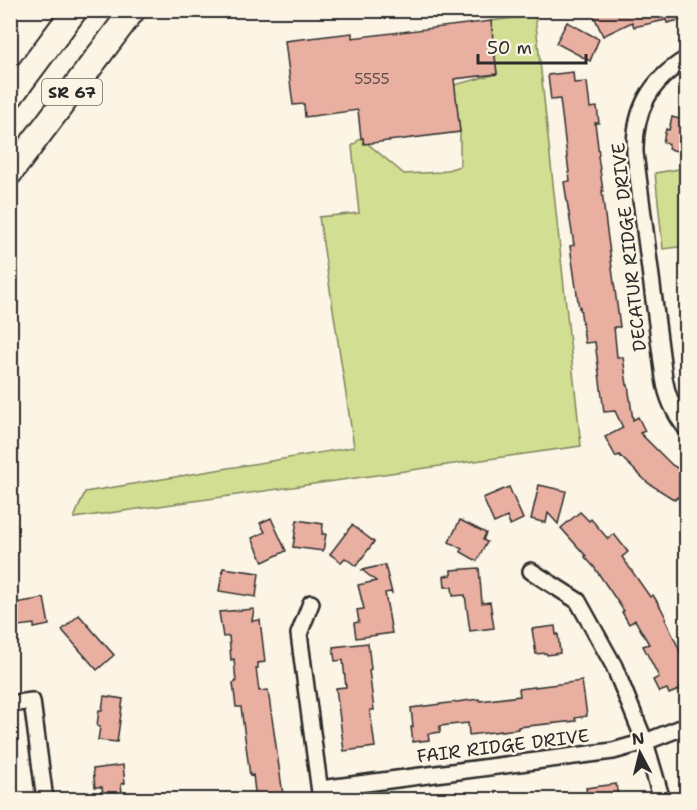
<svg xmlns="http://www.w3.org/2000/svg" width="697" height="810" font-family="'Shantell Sans',sans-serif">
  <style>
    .green { fill: #d2de91; stroke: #7e845e; stroke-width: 1.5 }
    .building { fill: #e9b0a2; stroke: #2b2b2b; stroke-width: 1.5 }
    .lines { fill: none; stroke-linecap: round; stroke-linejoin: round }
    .street-casing { stroke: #2b2b2b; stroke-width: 20 }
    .primary-casing { stroke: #2b2b2b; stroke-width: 28 }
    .street { stroke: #fcf5e5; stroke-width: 15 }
    .primary { stroke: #fcf5e5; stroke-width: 24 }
    .rail { stroke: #2b2b2b; stroke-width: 4.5 }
    .labels { text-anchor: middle; stroke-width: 5; stroke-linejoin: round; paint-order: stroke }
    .number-label { font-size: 15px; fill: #5a4c49 }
    .shield { fill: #fcf5e5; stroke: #6a6863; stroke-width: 1.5 }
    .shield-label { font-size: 16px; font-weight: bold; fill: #2b2b2b }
    .street-label { font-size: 18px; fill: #2b2b2b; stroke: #fcf5e5 }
  </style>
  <rect width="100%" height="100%" fill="#fcf5e5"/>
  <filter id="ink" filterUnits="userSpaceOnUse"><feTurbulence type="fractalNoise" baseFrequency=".0167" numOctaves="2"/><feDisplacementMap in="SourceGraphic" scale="12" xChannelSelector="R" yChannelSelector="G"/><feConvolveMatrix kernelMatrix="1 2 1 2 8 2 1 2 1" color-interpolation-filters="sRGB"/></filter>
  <g filter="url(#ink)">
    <g class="green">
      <path d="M535,15L581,446L74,518L85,492L354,447L319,217L359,213L352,146L361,138L404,174L441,172L460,166V132L454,85L497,74L491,21Z"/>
      <path d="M686,168V246L663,249L655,173Z"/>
    </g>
    <g class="building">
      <path d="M599,10H686V16L680,17V20L667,23L666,20L634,27L632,22L603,36L593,14Z"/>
      <path d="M491,21L497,74L454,79L460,132L364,144L363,138H361L358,110L305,117L304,104L293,105L285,41L352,33V38Z"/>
      <path d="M567,22L599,39L590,61L556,43Z"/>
      <path d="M573,72L574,83L587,82L590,108L597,107L599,123H595L599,155L598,156L603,191H602L606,224L620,327H614L617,357H623L627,385H628L633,420L638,417L645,431L640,433L672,465L687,474V503L677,497L675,500L648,483L619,455L616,457L605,437L623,428L615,411L604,412L595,342L585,343L580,307L579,308L570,246L574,245L564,182L570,181L560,99L551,100L548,75Z"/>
      <path d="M672,117L687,121V153L668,149L669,144L663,142L666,129L669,130Z"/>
      <path d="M539,485L566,491L558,524L548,513L546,523L531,519Z"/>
      <path d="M509,487L523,519L510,525L507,517L494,523L483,498Z"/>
      <path d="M580,512L589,521L591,519L608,539L614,534L628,552L622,557L650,597L653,595L661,608L666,618L665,619L687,666V684L680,687L681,689L669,694L667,689L659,692L653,680L659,677L643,646L649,644L635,620L629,624L622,612L624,611L594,567L585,557L586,556L561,528Z"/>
      <path d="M271,518L286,551L263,562L252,538L265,532L260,523Z"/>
      <path d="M297,520L323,524L322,534H326L323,551L293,547Z"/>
      <path d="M460,520L486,533L483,540L487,542L477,561L461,552L462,549L449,542Z"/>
      <path d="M352,525L374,542L356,566L345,558L341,562L330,554Z"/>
      <path d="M385,565L392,593L390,592L385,593L392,633L356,638L354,623L359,622L357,610L364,609L358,585L376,581L362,570Z"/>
      <path d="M223,568L259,573L256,597L219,591Z"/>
      <path d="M479,568L482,603L490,602L494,628L470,631L465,595L453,596L452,587H445L444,576L451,575V570Z"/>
      <path d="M44,598L49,625L34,628V624L10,627V604Z"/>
      <path d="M254,609L252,621L260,620L265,662L258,663V668H256L259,691L268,690L283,795L279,796L280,800H256L253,775L250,776L241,707H236L233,683L236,682L234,659L231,660L229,636L223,637L219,612Z"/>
      <path d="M79,615L114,655L97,670L62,630Z"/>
      <path d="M555,626L556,635L558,634L560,653L547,655L546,653L536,654L532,629Z"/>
      <path d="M368,643L371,669L369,670L374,710H370L375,747L344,751L336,688L346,687L343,660L335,661L333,647Z"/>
      <path d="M582,681L587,716L575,718L576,721L518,727V729L469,735L468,723L440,726V732L428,734L429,740L413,742L411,727H413L411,708L479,699L480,701L520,696L519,689Z"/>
      <path d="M104,696L123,699L117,742L98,740L100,727L97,726L99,710H102Z"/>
      <path d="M123,765L125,783L121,784L123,800H104L102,787H95L93,769Z"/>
      <path d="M616,784L619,800H588L586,788Z"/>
    </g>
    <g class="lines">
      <g class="street-casing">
        <g id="street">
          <path d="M686,59C650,81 634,110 635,153L664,378C667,397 674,413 686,428"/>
          <path d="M531,571L578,601L614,666L645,742L662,800"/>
          <path d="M311,603L299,634L321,800"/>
          <path d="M10,704L32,701L45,800"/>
          <path d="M320,789L613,751L645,742L686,726"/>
        </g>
      </g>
      <g class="primary-casing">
        <g id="primary">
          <path d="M10,97L75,10"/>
          <path d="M10,173L133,10"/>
        </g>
      </g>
      <use href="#street" class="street"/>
      <use href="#primary" class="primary"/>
      <path class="rail" d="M10,19L17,10"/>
    </g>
  </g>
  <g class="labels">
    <g class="number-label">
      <text x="372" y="84">5555</text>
    </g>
    <rect class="shield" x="42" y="79" width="60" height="26" rx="4.5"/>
    <g class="shield-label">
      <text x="72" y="98">SR 67</text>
    </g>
    <g class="street-label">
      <text transform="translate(629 247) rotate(-96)" y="6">DECATUR RIDGE DRIVE</text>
      <text transform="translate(503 746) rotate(-7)" y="6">FAIR RIDGE DRIVE</text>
    </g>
  </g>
  <rect width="697" height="810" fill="none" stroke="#fcf5e5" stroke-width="36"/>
  <rect x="18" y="18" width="661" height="774" fill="none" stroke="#2b2b2b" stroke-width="2" filter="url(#ink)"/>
  <g transform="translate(640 753) rotate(353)" stroke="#fcf5e5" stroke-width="4.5" paint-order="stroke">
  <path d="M0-4.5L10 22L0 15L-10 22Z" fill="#2b2b2b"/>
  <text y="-9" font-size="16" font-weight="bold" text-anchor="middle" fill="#2b2b2b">N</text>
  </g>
  <path d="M478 54v9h108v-9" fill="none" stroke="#2b2b2b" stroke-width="3"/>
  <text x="487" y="54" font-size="18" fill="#2b2b2b" stroke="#fcf5e5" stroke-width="4.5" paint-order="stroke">50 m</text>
</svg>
